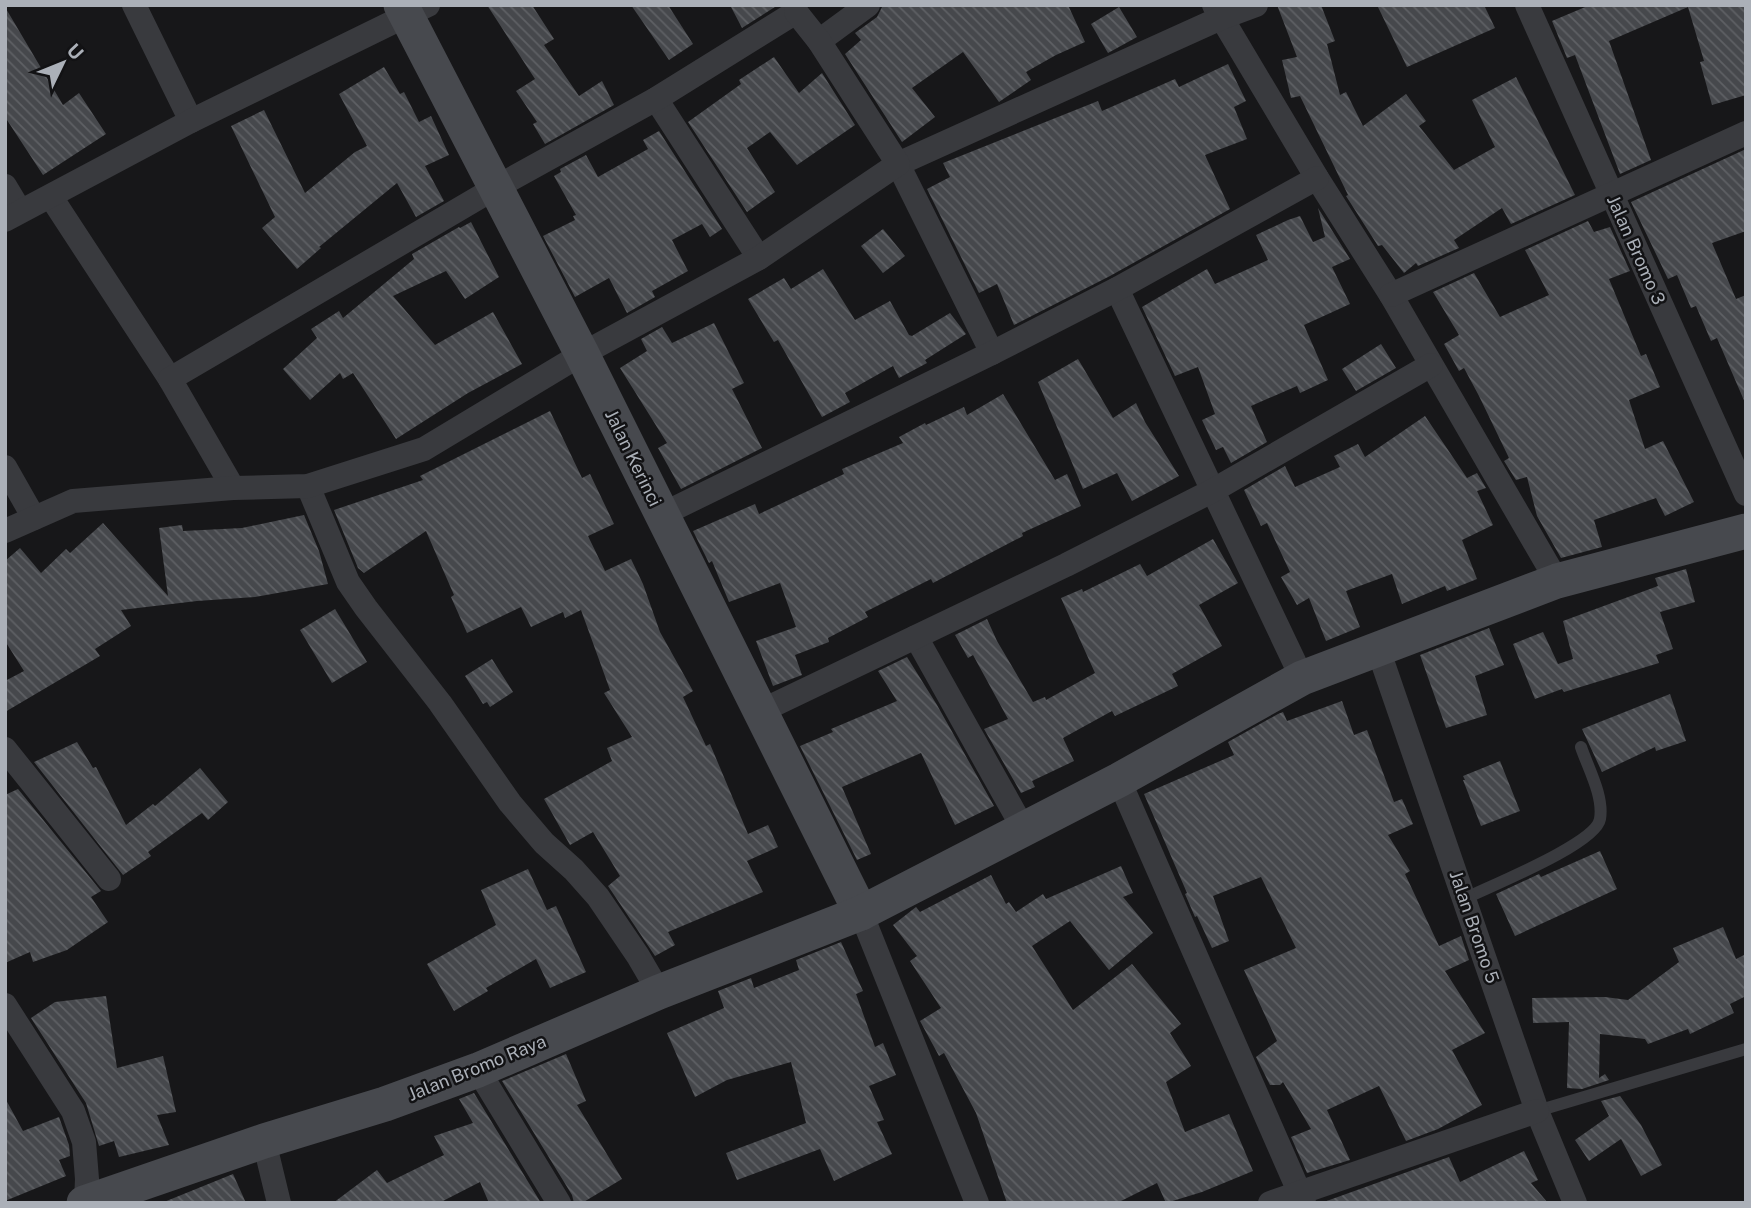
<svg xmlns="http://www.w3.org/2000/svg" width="1751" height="1208" font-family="'Public Sans',sans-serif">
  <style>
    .building { fill: url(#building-back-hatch) }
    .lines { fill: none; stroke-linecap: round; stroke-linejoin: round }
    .lane { stroke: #393a3e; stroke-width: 12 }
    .street { stroke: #393a3e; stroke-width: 24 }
    .secondary { stroke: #47494e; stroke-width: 35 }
    .labels { text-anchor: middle; stroke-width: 5; stroke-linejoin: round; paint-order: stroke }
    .street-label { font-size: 18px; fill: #abb0b8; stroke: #121214 }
  </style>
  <defs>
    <pattern id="building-back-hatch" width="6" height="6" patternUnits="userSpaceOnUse" patternTransform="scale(1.75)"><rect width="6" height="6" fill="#46484c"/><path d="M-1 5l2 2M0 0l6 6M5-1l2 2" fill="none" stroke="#5e6064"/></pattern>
  </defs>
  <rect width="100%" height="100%" fill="#171719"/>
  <g class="building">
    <path d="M487,5H532L554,39L544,45L579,96L602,81L614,105L545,144L533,124L537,122L516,91L535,79Z"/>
    <path d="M631,5H668L693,44L669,60Z"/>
    <path d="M730,5H778L742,28Z"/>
    <path d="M883,5H1068L1085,42L1056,55L1026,72L1031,80L999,102L963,52L912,88L935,117L902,142L845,54L861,40L855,33L877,17Z"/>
    <path d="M1277,5H1321L1335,41L1327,44L1340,95L1346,92L1363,126L1406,94L1426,121L1419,126L1454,170L1495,147L1472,100L1516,77L1575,195L1511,224L1502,208L1454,240L1459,248L1418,266L1416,263L1404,273L1382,245L1378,246L1346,196L1348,195L1300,96L1291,98L1282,60L1297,57Z"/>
    <path d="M1377,5H1484L1495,28L1407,67Z"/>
    <path d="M1590,5H1746V95L1712,105L1700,62L1704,61L1688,7L1609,41L1651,160L1620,174L1575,55L1567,58L1552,21Z"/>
    <path d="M5,7L63,105L79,93L106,134L43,175L5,117Z"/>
    <path d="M1119,7L1137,37L1108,53L1091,24Z"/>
    <path d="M774,57L799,93L822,73L855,125L797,165L770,132L747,148L775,192L747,212L688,122L741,84L739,80Z"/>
    <path d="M1228,64L1246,101L1234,107L1247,139L1205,155L1230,209L1110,276L1014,325L997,284L979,293L927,189L950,177L943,163L1098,101L1102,111L1175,79L1179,87Z"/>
    <path d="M384,67L400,94L404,92L419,122L431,116L449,155L425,166L444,201L416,217L397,183L319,247L321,248L297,269L262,228L275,217L231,126L264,110L305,193L355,152L367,146L339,94Z"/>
    <path d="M659,131L722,229L710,237L702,224L672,240L688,271L652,291L655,297L627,313L609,278L575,297L543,236L575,220L573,216L576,215L554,176L561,172L560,169L586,155L598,177L648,149L643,140Z"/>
    <path d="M1746,149V231L1712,243L1736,299L1746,295V405L1717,338L1711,341L1696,306L1691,308L1677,275L1668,279L1631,202Z"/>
    <path d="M1318,208L1350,259L1332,267L1350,304L1304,325L1328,380L1300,393L1297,386L1251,406L1267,442L1231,463L1223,447L1216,450L1202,420L1215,414L1198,367L1175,376L1142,307L1207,269L1215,284L1268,260L1256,235L1288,220L1300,216L1313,242L1325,237Z"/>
    <path d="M1588,221L1594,232L1610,227L1630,271L1609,279L1641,356L1646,354L1660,387L1629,400L1645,449L1663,441L1694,502L1665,516L1656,498L1594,520L1602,547L1561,558L1537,516L1527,477L1516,480L1504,461L1509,458L1479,396L1464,368L1459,371L1444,344L1459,335L1433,292L1474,273L1500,317L1549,295L1525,250Z"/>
    <path d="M471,222L499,277L465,299L446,271L393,296L435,345L493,312L522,364L468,393L396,439L353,373L343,379L340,373L310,400L283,369L317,338L311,329L339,311L343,318L414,259L412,254L459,227L460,228Z"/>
    <path d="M883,229L905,256L883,273L861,246Z"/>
    <path d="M823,269L855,320L890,301L909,335L912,336L950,313L966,334L925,360L927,363L899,378L893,366L845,393L850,402L822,417L778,340L774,342L748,299L784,278L791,289Z"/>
    <path d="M714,323L744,383L732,389L762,448L681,489L658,448L667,443L620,368L647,351L641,339L662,327L672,343Z"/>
    <path d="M1381,344L1396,368L1356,391L1342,369Z"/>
    <path d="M1078,359L1113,418L1136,403L1145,422L1179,476L1132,501L1117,473L1083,489L1038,382Z"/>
    <path d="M1003,394L1055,480L1067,474L1081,506L1022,533L1023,536L933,583L931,579L865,612L868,617L828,638L829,642L795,655L802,675L773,686L756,641L796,627L780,583L729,602L712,561L709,563L693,531L755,504L759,514L844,474L842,469L903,443L899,437L925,423L926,425L964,407L967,415Z"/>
    <path d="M550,411L582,478L590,474L614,524L588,536L605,571L631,559L643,584L660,632L693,691L683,697L706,746L710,744L748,834L768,825L778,847L747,861L763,892L668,932L675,945L655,956L608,886L620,876L593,832L570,845L544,799L612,761L607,748L632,737L604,693L610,690L581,610L565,618L563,612L531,627L521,607L467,633L451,597L454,595L426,531L364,573L358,568L334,510L423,480L420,476Z"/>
    <path d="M1425,416L1467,478L1477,473L1486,488L1477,491L1493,525L1462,540L1477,579L1447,591L1445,586L1402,604L1392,574L1346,591L1360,627L1326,641L1309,598L1297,605L1281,577L1290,572L1267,523L1261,526L1244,490L1285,466L1295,487L1340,467L1334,456L1358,444L1365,457Z"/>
    <path d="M304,515L319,551L328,584L255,597L197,601L121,610L131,626L95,649L100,656L5,712V681L24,671L5,641V561L20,548L41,573L66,549L70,553L103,523L168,596L159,528L182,525L183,531L242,528Z"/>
    <path d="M1213,539L1238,583L1199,605L1222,646L1172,674L1178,686L1115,716L1112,711L1063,738L1074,761L1032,781L1035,787L1021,793L984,729L1008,719L973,655L968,658L955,635L987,619L997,641L1033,702L1045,697L1046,700L1095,673L1061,598L1082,589L1083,592L1140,564L1147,576Z"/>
    <path d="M1686,569L1695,602L1660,612L1673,649L1656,655L1659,663L1564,692L1562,689L1535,699L1513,644L1543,632L1558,664L1573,659L1563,621L1658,586L1655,578Z"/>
    <path d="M335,609L367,662L332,683L300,630Z"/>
    <path d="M1489,628L1504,665L1475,676L1487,715L1446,728L1420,655Z"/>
    <path d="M907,657L937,705L994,806L955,825L921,753L842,787L871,854L857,860L800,746L833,732L831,729L897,701L878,671Z"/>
    <path d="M492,659L513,692L490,707L487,702L483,704L465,676Z"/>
    <path d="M1670,694L1686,741L1656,751L1655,747L1602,772L1582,729Z"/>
    <path d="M1342,701L1354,735L1367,730L1394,802L1402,799L1413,824L1388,835L1410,871L1405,874L1439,946L1461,936L1469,960L1445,971L1485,1033L1452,1050L1482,1105L1438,1129L1406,1141L1379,1086L1327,1110L1350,1160L1307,1173L1291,1137L1311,1129L1283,1082L1280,1085H1270L1256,1057L1277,1041L1244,970L1296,948L1261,877L1213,896L1229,941L1212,948L1197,916L1195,917L1185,894L1187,893L1144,794L1234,755L1228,742L1278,714L1283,712L1287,721Z"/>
    <path d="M77,742L93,768L96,767L126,825L153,804L155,806L200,768L228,802L208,820L202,813L148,852L151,856L123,875L34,762Z"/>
    <path d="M1500,761L1520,811L1481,826L1463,780H1465L1463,776Z"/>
    <path d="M18,789L101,891L91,897L108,922L67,950L33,962L30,952L5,963V795Z"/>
    <path d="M1600,851L1617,889L1515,936L1496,894L1539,874L1541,877Z"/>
    <path d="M1121,866L1133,893L1123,897L1153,933L1109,970L1070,921L1032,946L1073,1010L1132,964L1181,1024L1170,1033L1191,1066L1166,1082L1185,1132L1229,1114L1253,1171L1202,1192L1166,1203L1157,1183L1117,1203H1007L976,1113L944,1053L939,1056L920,1021L941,1008L910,961L917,956L893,925L916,907L920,912L991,875L1006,904L1009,902L1016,912L1043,894L1046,899Z"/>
    <path d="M528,869L547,910L556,906L586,972L550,988L536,959L486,988L488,991L454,1011L427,964L496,925L481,890Z"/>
    <path d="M1723,927L1736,959L1746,954V996L1730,1004L1734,1013L1690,1034L1688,1029L1648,1044L1645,1039L1600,1034L1599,1078L1605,1074L1609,1080L1582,1089L1567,1088L1569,1022L1533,1023L1532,998L1605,997L1628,1000L1679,962L1673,948Z"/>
    <path d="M841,942L863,991L856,994L875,1047L883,1043L896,1075L869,1086L884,1120L877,1122L892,1154L834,1181L820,1149L737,1180L726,1153L806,1123L791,1062L727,1080L695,1097L667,1033L724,1008L718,991L751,978L754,988L799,970L796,960Z"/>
    <path d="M106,996L117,1068L163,1056L176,1112L157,1115L169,1145L119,1157L114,1141L99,1146L86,1103L31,1018L55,1002Z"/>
    <path d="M566,1054L586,1101L577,1105L622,1179L582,1203H574L572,1195L502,1081Z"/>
    <path d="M474,1093L541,1203H489L480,1182L439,1203H333L377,1170L387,1183L444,1155L434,1136L473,1123L459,1099Z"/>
    <path d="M1620,1096L1641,1125L1662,1165L1641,1176L1621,1139L1589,1161L1575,1140L1609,1116L1601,1101Z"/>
    <path d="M5,1098L23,1131L59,1117L69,1145L70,1156L59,1160L66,1176L5,1201Z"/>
    <path d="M1524,1151L1538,1180L1531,1183L1548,1203H1321L1449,1157L1460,1182Z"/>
    <path d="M233,1174L246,1203H165L164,1202Z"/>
  </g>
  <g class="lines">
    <g class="lane">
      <path d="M1464,899C1490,886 1596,844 1600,819C1604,796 1588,768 1581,747"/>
      <path d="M1537,1111L1746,1049"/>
    </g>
    <g class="street">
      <path d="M134,5L191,121"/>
      <path d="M1214,5L1317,178L1391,295L1557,581"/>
      <path d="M1527,5L1746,494"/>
      <path d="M819,41L868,5"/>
      <path d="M656,99L759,258"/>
      <path d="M5,186L20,211"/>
      <path d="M51,197L170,379"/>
      <path d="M5,220L191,121L428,5"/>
      <path d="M1117,289L1302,678"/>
      <path d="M1391,295L1746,133"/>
      <path d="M992,353L898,164L1221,18L1256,5"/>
      <path d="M5,467L34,518"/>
      <path d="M308,486L348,582L366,608L440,703L510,803L544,843L574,870L598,897L638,956L659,992"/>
      <path d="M233,488L170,379L495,188L656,99L796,12L793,5"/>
      <path d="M661,515L992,353L1117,289L1317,178"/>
      <path d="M5,531L73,501L233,488L308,486L424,449L582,354L759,258L898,164L819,41L796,12"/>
      <path d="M916,637L1023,828"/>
      <path d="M1378,649L1537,1111L1575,1203"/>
      <path d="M759,712L1066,565L1212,491L1431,365"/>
      <path d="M5,749L109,879"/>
      <path d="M1119,780L1304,1203"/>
      <path d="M861,913L977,1203"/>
      <path d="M5,1005L73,1111L84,1142L87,1179L86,1202"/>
      <path d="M478,1070L559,1203"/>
      <path d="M264,1141L279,1203"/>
      <path d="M1270,1203L1537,1111"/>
    </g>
    <g class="secondary">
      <path d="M401,5L582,354L861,913"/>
      <path d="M84,1203L264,1141L385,1104L478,1070L659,992L861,913L1119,780L1302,678L1557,581L1746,531"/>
    </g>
  </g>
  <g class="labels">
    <g class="street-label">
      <text transform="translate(1636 250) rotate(66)" y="6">Jalan Bromo 3</text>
      <text transform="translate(633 458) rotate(64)" y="6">Jalan Kerinci</text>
      <text transform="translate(1474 927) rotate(71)" y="6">Jalan Bromo 5</text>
      <text transform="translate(477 1068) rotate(-22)" y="6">Jalan Bromo Raya</text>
    </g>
  </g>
  <rect width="1751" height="1208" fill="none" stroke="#abb0b8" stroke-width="14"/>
  <g transform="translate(63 63) rotate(47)" stroke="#121214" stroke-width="5" paint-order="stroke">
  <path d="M0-5L12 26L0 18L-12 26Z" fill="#abb0b8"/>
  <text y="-10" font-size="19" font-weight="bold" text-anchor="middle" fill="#abb0b8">U</text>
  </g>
</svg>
